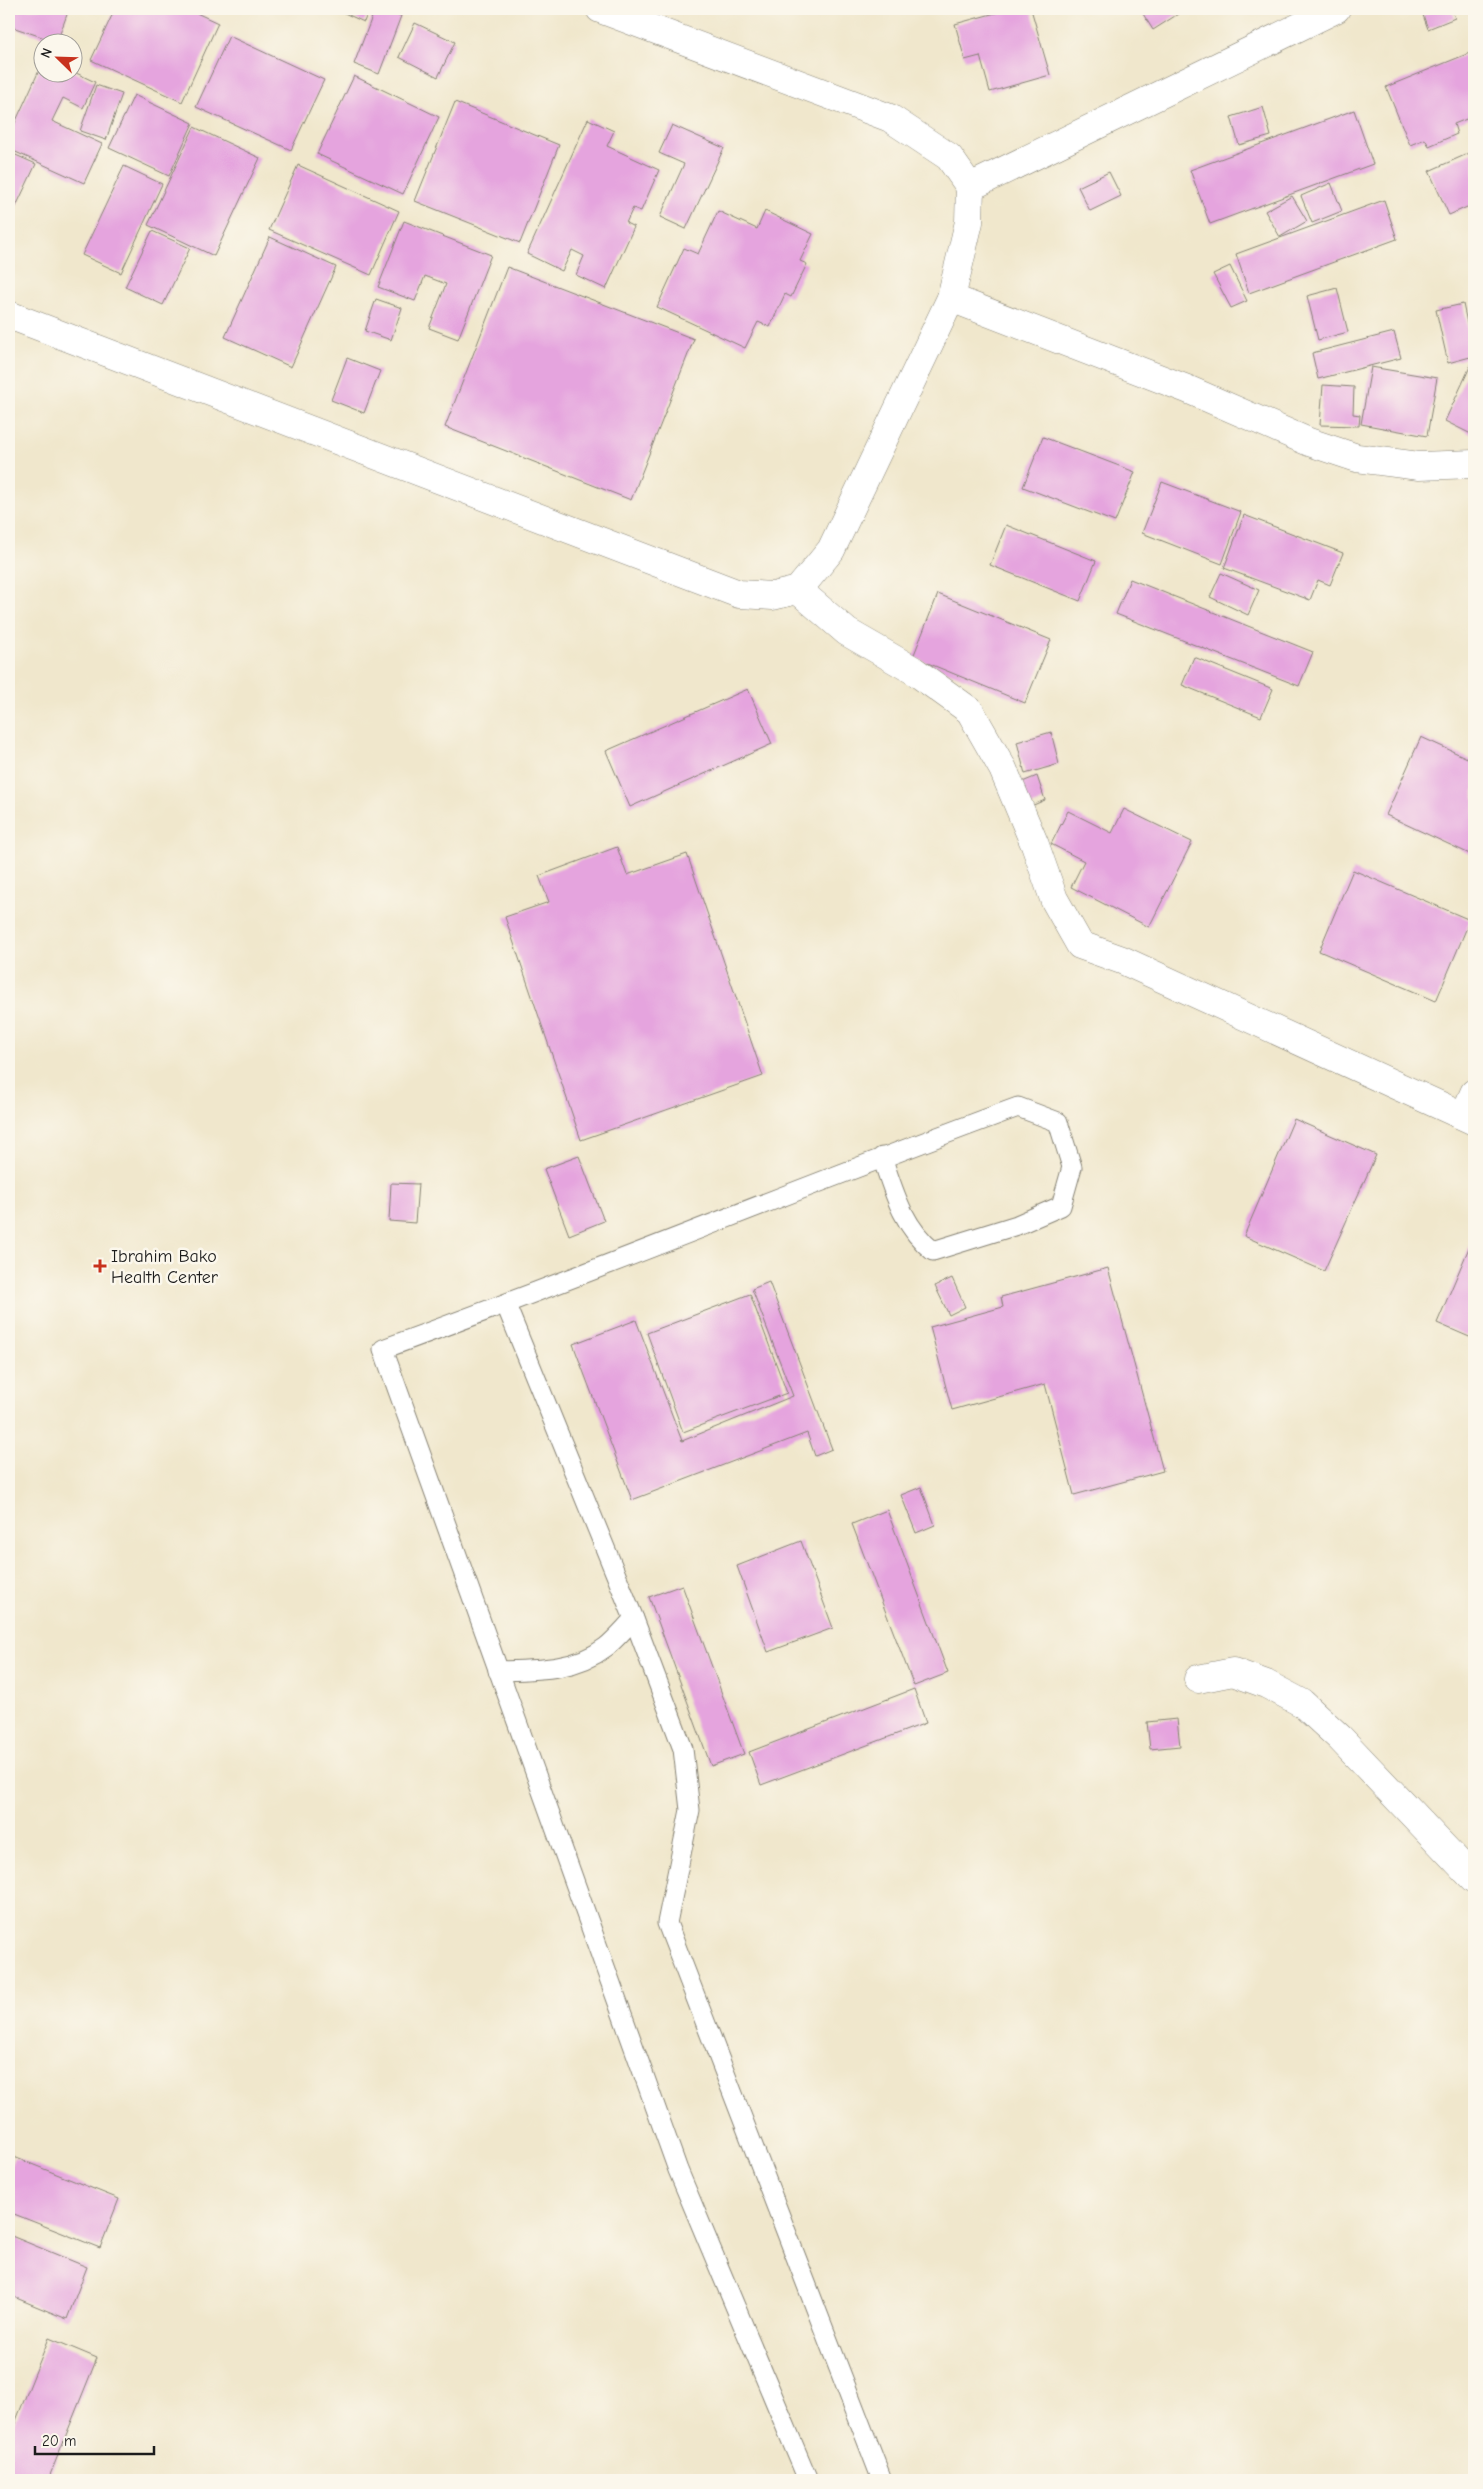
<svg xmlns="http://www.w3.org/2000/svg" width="1483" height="2489" font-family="'Comic Neue',sans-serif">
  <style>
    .building { fill: #e5a4de }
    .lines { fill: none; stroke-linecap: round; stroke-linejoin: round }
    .lane-casing { stroke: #868274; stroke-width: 21 }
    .street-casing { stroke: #868274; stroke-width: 29 }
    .lane { stroke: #fff; stroke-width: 19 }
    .street { stroke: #fff; stroke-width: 28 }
    .poi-dot { fill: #c8321e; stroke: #fbf7ec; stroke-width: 2 }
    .labels { text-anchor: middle; stroke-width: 5; stroke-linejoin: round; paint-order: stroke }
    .poi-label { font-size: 18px; fill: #1c1c1c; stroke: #fbf7ec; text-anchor: start }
  </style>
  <rect width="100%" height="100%" fill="#fbf7ec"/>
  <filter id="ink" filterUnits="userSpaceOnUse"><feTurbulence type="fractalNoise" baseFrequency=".02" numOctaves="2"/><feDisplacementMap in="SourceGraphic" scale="10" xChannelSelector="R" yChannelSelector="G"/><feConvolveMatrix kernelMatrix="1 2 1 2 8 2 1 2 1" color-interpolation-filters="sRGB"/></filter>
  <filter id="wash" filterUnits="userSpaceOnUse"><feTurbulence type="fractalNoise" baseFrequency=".0096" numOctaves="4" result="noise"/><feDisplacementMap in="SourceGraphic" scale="20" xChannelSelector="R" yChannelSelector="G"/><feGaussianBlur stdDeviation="1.12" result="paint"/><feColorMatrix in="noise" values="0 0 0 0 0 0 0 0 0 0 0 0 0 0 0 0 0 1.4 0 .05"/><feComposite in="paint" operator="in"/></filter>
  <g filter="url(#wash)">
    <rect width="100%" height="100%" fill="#f0e7cc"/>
    <g id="blocks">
      <g class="building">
        <path d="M9,9H69L57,42L9,26Z"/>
        <path d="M115,9H188L218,23L182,102L91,60Z"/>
        <path d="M341,9H369L364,22L340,11Z"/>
        <path d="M375,9H383L401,16L379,74L354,64Z"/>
        <path d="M1010,9H1031L1050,75L990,92L980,56L965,60L955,24Z"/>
        <path d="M1140,9H1186L1153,30Z"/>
        <path d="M1439,9H1451L1455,18L1428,29L1423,15Z"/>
        <path d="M415,23L455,42L438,77L399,57Z"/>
        <path d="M229,36L324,80L291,150L196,107Z"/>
        <path d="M1472,52L1474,57V116L1454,124L1457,134L1429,146L1425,139L1410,145L1386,87Z"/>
        <path d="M42,64V72L72,71L95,82L83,108L63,98L52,121L102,144L84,183L9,149V136Z"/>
        <path d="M354,76L439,117L403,194L317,154Z"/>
        <path d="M96,85L122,94L106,140L80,131Z"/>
        <path d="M134,95L193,123L169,176L109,148Z"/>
        <path d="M455,102L559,145L520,243L415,201Z"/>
        <path d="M1263,107L1271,136L1239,145L1231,117Z"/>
        <path d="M1354,110L1373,164L1210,224L1190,170Z"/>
        <path d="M588,119L614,131L607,146L659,170L641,211L633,208L626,223L634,227L606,289L576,275L584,256L572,250L562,271L527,254Z"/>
        <path d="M672,125L724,148L686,229L660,217L684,164L659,153Z"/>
        <path d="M194,127L260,158L214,256L148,225Z"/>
        <path d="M1474,151V204L1449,215L1429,171Z"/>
        <path d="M9,152L36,164L11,217L9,216Z"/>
        <path d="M298,165L399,211L371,275L269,230Z"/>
        <path d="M124,166L162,184L121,273L82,255Z"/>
        <path d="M1109,172L1121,196L1090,211L1078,187Z"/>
        <path d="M1331,183L1342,211L1312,223L1301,196Z"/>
        <path d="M1292,196L1307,221L1280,237L1265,211Z"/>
        <path d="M1384,200L1397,239L1249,293L1236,254Z"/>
        <path d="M718,211L757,229L765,211L813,234L800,261L807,264L791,297L785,294L770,327L758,322L745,348L657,307L684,248L698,254Z"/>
        <path d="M404,221L491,255L458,339L429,328L446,284L425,276L415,301L378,287Z"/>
        <path d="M152,231L190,248L163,305L125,287Z"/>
        <path d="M270,237L336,267L291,367L225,337Z"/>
        <path d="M1230,266L1247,301L1231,308L1213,274Z"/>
        <path d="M507,267L694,339L631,500L445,427Z"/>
        <path d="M1337,288L1348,332L1318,340L1307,296Z"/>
        <path d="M376,299L402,308L391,340L365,331Z"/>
        <path d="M1463,304L1474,356L1448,363L1436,310Z"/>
        <path d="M1394,332L1401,358L1318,379L1312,353Z"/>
        <path d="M347,358L380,371L364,413L331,400Z"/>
        <path d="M1474,358V432L1473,435L1445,421Z"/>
        <path d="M1371,367L1437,378L1427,436L1361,424Z"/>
        <path d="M1323,385L1354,387L1353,414L1360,415L1359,426L1320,425Z"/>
        <path d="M1043,437L1135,472L1115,522L1023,487Z"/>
        <path d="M1162,482L1241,512L1222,564L1142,533Z"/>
        <path d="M1244,515L1343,553L1330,585L1318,580L1310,600L1224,568Z"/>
        <path d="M1006,525L1096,561L1080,601L990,565Z"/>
        <path d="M1221,573L1259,590L1248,615L1210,597Z"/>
        <path d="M1130,579L1313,652L1299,686L1116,614Z"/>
        <path d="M938,594L1051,640L1025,703L913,657Z"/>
        <path d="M1194,657L1273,689L1261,717L1182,685Z"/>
        <path d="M748,689L772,744L630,807L606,751Z"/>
        <path d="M1051,732L1059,764L1025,774L1017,742Z"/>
        <path d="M1421,737L1474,761V856L1386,815Z"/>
        <path d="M1037,776L1045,800L1029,807L1020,783Z"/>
        <path d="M1124,809L1192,842L1149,927L1071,887L1084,861L1051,844L1068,811L1112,833Z"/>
        <path d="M617,847L627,875L687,854L763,1076L581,1140L505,917L549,902L539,876Z"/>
        <path d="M1353,870L1470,920L1436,1001L1319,951Z"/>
        <path d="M1294,1119L1376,1155L1324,1271L1244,1236Z"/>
        <path d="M579,1156L604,1221L569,1235L544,1169Z"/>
        <path d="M391,1183L418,1184L415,1223L389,1221Z"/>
        <path d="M1474,1236V1339L1437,1323Z"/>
        <path d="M1108,1268L1163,1471L1074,1495L1045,1384L952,1410L930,1327L1003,1307L1001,1297Z"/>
        <path d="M952,1278L965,1307L949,1315L935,1286Z"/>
        <path d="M769,1282L832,1449L815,1456L807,1433L632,1500L573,1344L636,1320L682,1441L793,1396L752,1289Z"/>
        <path d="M750,1294L787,1393L683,1432L647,1333Z"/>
        <path d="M921,1487L935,1525L916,1533L901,1495Z"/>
        <path d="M887,1510L948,1673L914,1686L852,1524Z"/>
        <path d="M801,1541L833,1628L768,1652L737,1566Z"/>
        <path d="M682,1585L744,1754L711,1766L649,1597Z"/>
        <path d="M914,1689L926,1723L761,1785L749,1752Z"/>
        <path d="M1177,1719L1180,1746L1150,1749L1147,1722Z"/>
        <path d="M14,2157L119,2199L100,2248L9,2212V2170Z"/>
        <path d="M9,2235L87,2267L67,2319L9,2295Z"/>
        <path d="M49,2338L97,2358L48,2480H17L9,2477V2438Z"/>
      </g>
    </g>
  </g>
  <g filter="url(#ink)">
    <use href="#blocks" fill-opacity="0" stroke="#868274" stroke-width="1"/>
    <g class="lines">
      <g class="lane-casing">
        <g id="lane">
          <path d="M506,1305L634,1619L683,1749L690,1810L667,1923L882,2480"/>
          <path d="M498,1671C535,1670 575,1671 606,1647C616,1639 625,1628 634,1619"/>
          <path d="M808,2480L678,2170L383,1349C596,1272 805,1185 1018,1107L1058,1122L1072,1167L1061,1206L1017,1225L933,1251C903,1227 894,1192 882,1157"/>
        </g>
      </g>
      <g class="street-casing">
        <g id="street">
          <path d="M970,187L1336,9"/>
          <path d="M951,298L1187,389L1309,442L1357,458L1419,466L1474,464"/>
          <path d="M9,315L739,594L773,596L798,590L831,550L951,298L969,222L970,187L949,157L890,118L600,9"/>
          <path d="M798,590L847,632L913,670L970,711L1003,769L1035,845L1054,899L1080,945L1122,960L1474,1121"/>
          <path d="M1464,1116L1474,1093"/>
          <path d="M1198,1679L1233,1672L1266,1684L1302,1703L1340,1738L1474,1879"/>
        </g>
      </g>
      <use href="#lane" class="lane"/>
      <use href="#street" class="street"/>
    </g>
  </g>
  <path class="poi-dot" d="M97.5 1258.5h5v5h5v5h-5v5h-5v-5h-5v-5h5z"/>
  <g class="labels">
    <g class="poi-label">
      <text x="111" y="1262">Ibrahim Bako<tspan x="111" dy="21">Health Center</tspan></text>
    </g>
  </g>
  <rect width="1483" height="2489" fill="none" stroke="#fbf7ec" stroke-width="30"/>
  <g transform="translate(58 58) rotate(293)"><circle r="24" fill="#fbf7ec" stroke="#a29f99"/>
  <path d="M0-4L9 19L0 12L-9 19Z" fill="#c8321e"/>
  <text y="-8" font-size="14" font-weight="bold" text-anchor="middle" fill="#1c1c1c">N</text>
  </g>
  <path d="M35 2446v8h119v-8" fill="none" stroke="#1c1c1c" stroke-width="2.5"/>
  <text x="42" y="2446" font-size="15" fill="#1c1c1c" stroke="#fbf7ec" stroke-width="4" paint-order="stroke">20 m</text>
</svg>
